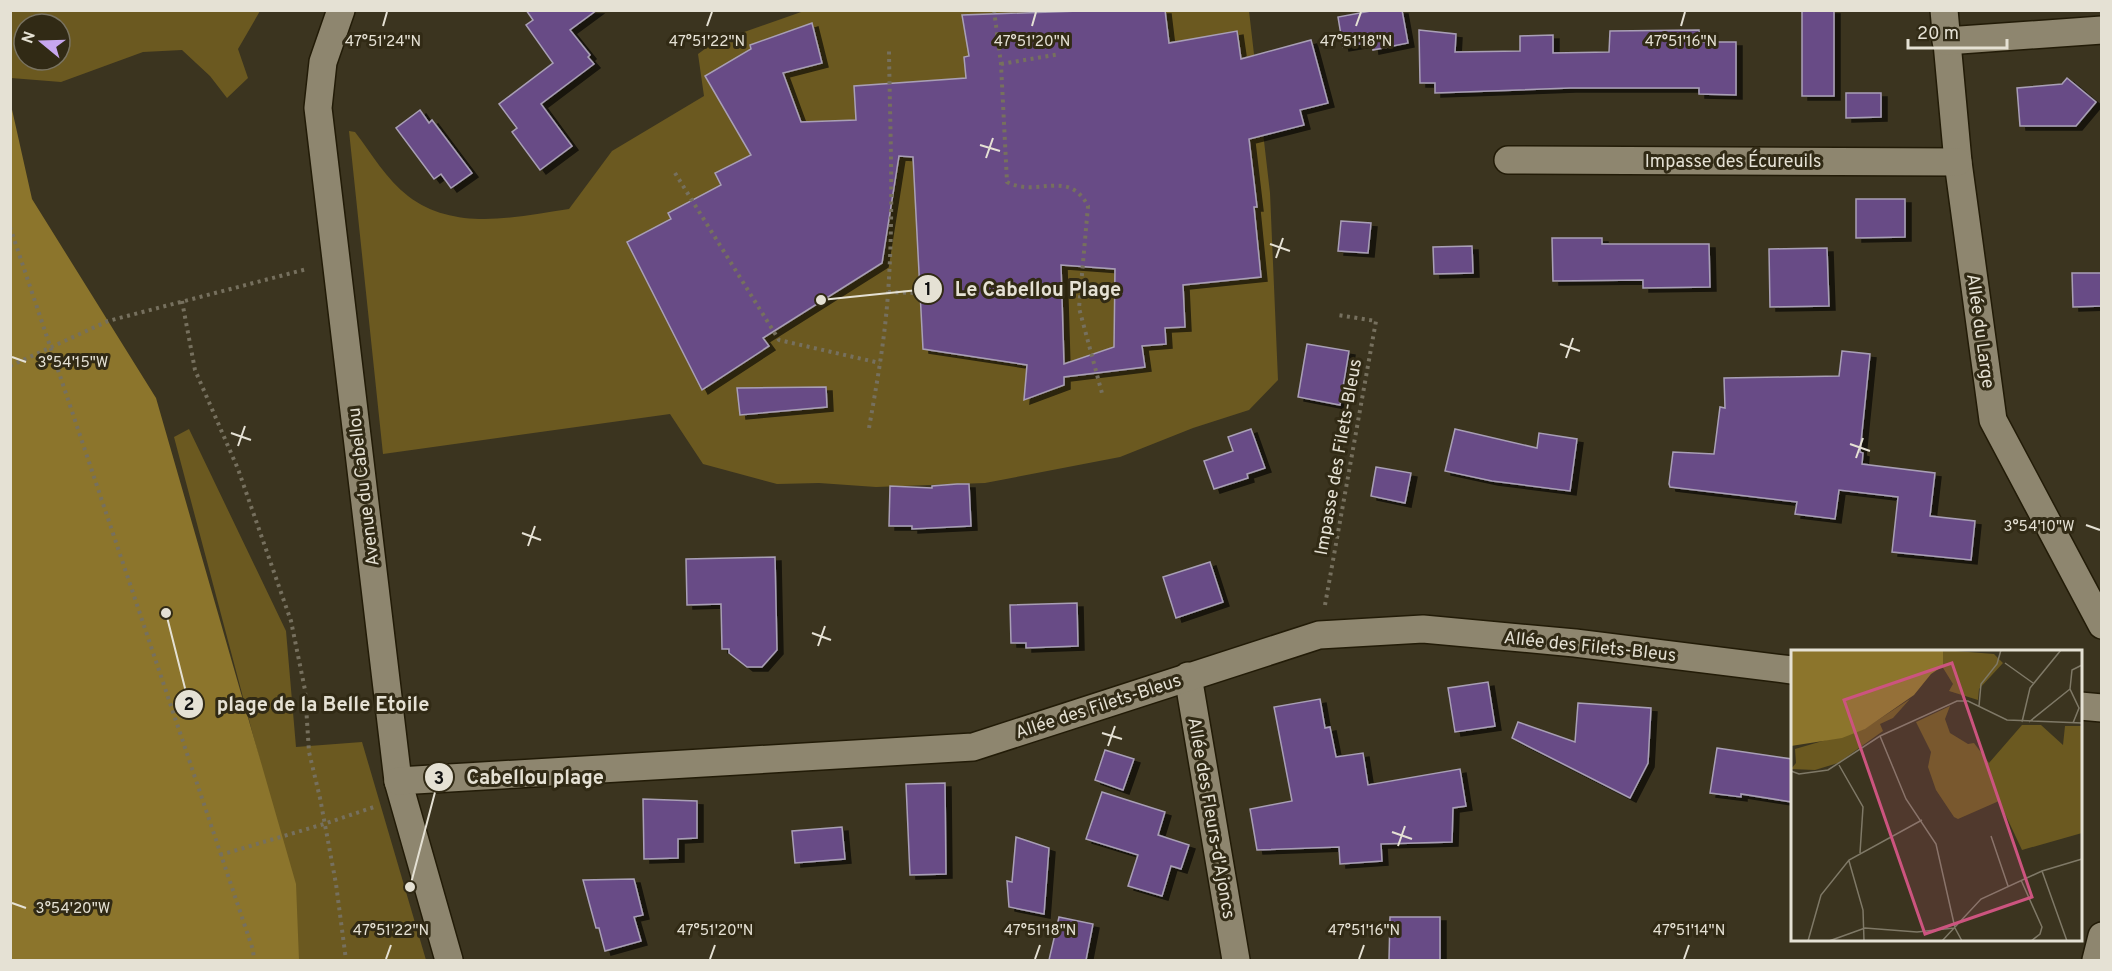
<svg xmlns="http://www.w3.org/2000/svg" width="2112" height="971" font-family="Overpass,sans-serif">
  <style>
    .green { fill: #6b5920; fill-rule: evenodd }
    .water { fill: #8c752c }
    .building { fill: #674c86; stroke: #a99fb6; stroke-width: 1.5; fill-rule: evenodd; filter: url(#shadow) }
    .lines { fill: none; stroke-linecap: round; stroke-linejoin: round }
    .minor-casing { stroke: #221b07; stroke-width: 30 }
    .path { stroke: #76705e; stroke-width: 4; stroke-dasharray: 3 4.5; stroke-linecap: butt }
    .minor { stroke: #8e866f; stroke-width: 27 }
    .ticks { fill: none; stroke: #e5e1d4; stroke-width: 2 }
    .labels { text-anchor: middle; stroke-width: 6; stroke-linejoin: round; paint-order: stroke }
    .street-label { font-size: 18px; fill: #e5e1d4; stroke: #312a15 }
    .inset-road { fill: none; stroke: #7f7967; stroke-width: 1.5 }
    .view { fill: #cc547f; fill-opacity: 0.15; stroke: #cc547f; stroke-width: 3 }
    .inset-edge { fill: none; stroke: #e5e1d4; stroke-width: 3 }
    .ticks-label { font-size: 15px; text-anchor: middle; fill: #e5e1d4; stroke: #312a15; stroke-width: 6; stroke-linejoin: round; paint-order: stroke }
    .leader { fill: none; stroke: #e5e1d4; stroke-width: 2 }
    .callout-dot { fill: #e5e1d4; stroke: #312a15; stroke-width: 2 }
    .mark-label { font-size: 18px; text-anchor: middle; font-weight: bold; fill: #111 }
    .callout-label { font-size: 20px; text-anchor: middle; font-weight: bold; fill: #e5e1d4; stroke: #312a15; stroke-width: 6; stroke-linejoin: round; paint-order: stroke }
  </style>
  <defs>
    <filter id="shadow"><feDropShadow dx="6" dy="4" stdDeviation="0" flood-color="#0009"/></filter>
  </defs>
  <rect width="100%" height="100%" fill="#3b341f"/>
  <g class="green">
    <path d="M10,11L11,10L260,11L238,49L248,78L227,98L210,76L182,50L143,52L61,82L11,78ZM24,24H60V60H24Z"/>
    <path d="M804,11H1249L1270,193L1278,380L1249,410L1193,428L1120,457L985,483L876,487L819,483L777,484L703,464L670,414L383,454L349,131L355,132C371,153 387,180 408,196C455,232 516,217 569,209L612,151L704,96L698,54L713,43Z"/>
    <path d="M189,429L286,631L296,747L362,742L426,960H295L261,765L174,437Z"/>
  </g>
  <path class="water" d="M11,105L32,199L156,398L296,884L299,960H11Z"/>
  <g class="building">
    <path d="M526,10H597L570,30L590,55L588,57L594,64L541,104L572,146L540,170L512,132L517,128L499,104L553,63L526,25L533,20Z"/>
    <path d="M1165,10L1169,43L1237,31L1241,59L1311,40L1328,103L1300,110L1304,125L1249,139L1257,207H1254L1261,277L1183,285L1185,327L1165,328L1166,344L1142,346L1145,367L1064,377V385L1024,400L1027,365L923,349L913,157L899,156L882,263L763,338L769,346L702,390L627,242L671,219L668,213L721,185L715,173L751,155L705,76L751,49L750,45L812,23L822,63L783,73L801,122L856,120L854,86L966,78L964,57L969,56L962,15L1080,11ZM1061,265L1115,269L1114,347L1064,364Z"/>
    <path d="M1376,10H1402L1408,43L1373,50L1372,42L1343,47L1338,17Z"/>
    <rect x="1802" y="10" width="32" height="86"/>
    <path d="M1419,30L1456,34L1455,52L1520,51V36L1553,35V53L1609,52L1610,31L1699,30L1700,42H1736V95L1699,94V88H1570L1435,93V83H1420Z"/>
    <path d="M2067,78L2096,102L2076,126H2020L2017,88L2062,84Z"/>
    <path d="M1846,93H1881V117L1846,118Z"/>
    <path d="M420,110L429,123L432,120L472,173L451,188L441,174L434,179L396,128Z"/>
    <path d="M1856,199H1905V237L1856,238Z"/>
    <path d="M1341,221L1371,223L1368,253L1338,251Z"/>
    <path d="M1552,238H1602V244H1709L1710,287L1643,288V280L1553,281Z"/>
    <path d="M1472,246L1473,273L1434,274L1433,247Z"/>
    <path d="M1827,248L1829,306L1770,307L1769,249Z"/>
    <path d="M2072,273H2102V306L2073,307Z"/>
    <path d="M1307,344L1349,351L1340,405L1298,397Z"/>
    <path d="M1842,351L1870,354L1860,452L1863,453L1862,464L1935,473L1930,516L1975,521L1971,560L1892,552L1898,497L1839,490L1835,519L1795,514L1797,502L1670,487L1669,484L1673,452L1714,454L1720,407L1725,408L1724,378L1839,376Z"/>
    <path d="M826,387L827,407L740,415L737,388Z"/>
    <path d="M1251,429L1265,468L1247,474L1248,478L1214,489L1204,461L1233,451L1228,437Z"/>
    <path d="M1455,429L1537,448L1539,433L1577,439L1570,491L1492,481L1445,471Z"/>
    <path d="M1376,467L1411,473L1405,503L1371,496Z"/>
    <path d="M957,484H969L971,526L912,529V526H889L890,486L932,488V486Z"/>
    <path d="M775,557L777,650L762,667H747L729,653V649H722L721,604L687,605L686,559Z"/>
    <path d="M1210,562L1223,602L1176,618L1163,577Z"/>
    <path d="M1077,603L1078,646L1026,648V643H1011L1010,605Z"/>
    <path d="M1488,682L1495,726L1455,732L1448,688Z"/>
    <path d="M1320,699L1325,728L1330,727L1336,757L1363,753L1368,785L1460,769L1466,806L1453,808L1452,842L1381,844L1382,861L1340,864L1339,847L1257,850L1250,809L1292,801L1274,707Z"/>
    <path d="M1578,703L1651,708L1648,763L1630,798L1512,738L1518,722L1575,742Z"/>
    <path d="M1717,748L1792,759V802L1741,794V797L1710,793Z"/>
    <path d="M1105,750L1134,759L1123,790L1095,780Z"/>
    <path d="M945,783L946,874L910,875L906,784Z"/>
    <path d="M1102,792L1165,812L1158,835L1189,845L1181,869L1171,866L1162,896L1128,886L1138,855L1086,839Z"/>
    <path d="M643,799L697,801V838L678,839V858L644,859Z"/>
    <path d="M842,827L845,859L795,863L792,831Z"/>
    <path d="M1016,837L1049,848L1044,914L1009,907L1007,881L1012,882Z"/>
    <path d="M634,879L643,915L634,917L641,941L605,951L599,928H596L583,880Z"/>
    <path d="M1059,917L1093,924L1086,960H1049Z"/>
    <path d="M1390,917H1440V960H1389Z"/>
  </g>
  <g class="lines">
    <g class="minor-casing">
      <g id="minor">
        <path d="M341,10L323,62L318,108L398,781L449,960"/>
        <path d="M1944,10L1958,162L1993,420L2102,625"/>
        <path d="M1946,41L2102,30"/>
        <path d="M1508,160L1958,162"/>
        <path d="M1188,676L1236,960"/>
        <path d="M2080,706L2102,708"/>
        <path d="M398,781L973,747L1319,635L1423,629L1575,643L1792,670"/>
        <path d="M2096,960L2102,936"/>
      </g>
    </g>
    <g class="path">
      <path d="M994,10L1001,64L1007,182C1038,198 1068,168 1088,206L1079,308L1103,397"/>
      <path d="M1001,64L1060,54"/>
      <path d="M675,173L779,340L880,363"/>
      <path d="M10,227L253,950L254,960"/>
      <path d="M888,292L940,294"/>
      <path d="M182,301L195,370L238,469L291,621L305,690L309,752L320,798L336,884L346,960"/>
      <path d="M10,366L108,321L307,269"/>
      <path d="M869,428C877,383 885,338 888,293C894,213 890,131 889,51"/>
      <path d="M1325,605L1376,321L1338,315"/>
      <path d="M220,855L324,824L374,807"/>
    </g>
    <use href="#minor" class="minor"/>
  </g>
  <path class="ticks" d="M383,26L387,12M707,26L712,12M1032,26L1036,12M1356,26L1361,12M1681,26L1685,12M980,145L1000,151M986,158L993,138M1270,244L1290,251M1276,258L1283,238M1560,344L1580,351M12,357L26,362M1566,358L1573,338M231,433L251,440M1850,444L1870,451M238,446L245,426M1856,458L1863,438M2086,525L2100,530M522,533L541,540M528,546L535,526M812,633L831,640M818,646L825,626M1102,733L1122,739M1108,746L1115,726M1392,832L1412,839M1398,846L1405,826M12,903L26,908M386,959L391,945M710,959L715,945M1035,959L1040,945M1359,959L1364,945M1684,959L1689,945"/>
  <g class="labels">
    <g class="street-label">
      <text x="1733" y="167">Impasse des Écureuils</text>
      <text transform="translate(1981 331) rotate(82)" y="6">Allée du Large</text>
      <text transform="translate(1338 457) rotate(-80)" y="6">Impasse des Filets-Bleus</text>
      <text transform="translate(363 487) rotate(-97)" y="6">Avenue du Cabellou</text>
      <text transform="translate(1590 646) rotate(6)" y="6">Allée des Filets-Bleus</text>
      <text transform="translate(1098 706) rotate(-18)" y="6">Allée des Filets-Bleus</text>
      <text transform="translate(1212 818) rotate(80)" y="6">Allée des Fleurs-d'Ajoncs</text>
    </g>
  </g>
  <g transform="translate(1791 650)">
    <rect width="291" height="291" fill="#3b341f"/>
    <path d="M152,0L203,4L212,13L188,39L187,50L158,41L162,34L149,13ZM119,49L102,68L89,74L92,81L47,113L24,120L0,119L5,113L4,99L73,79ZM159,56L154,69L159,83L177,94L183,93L198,113L231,75H250L272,95L274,76H291V183L231,200L208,151L167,169L163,167L145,140L137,117L140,102L125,72Z" fill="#6b5920"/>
    <path d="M0,0H152V16L140,24L123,45L74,79L51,88L0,96Z" fill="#8c752c"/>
    <path class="inset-road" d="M214,13L242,33M188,56L190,34L206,14L210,0M231,72L239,38L270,0M238,72L279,39M282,73L288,58L279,39L281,20L291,15M89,86L115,149L145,194L164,278L171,291M48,115L72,157L69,203M0,121L8,124L37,120L89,86L166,51H177L216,70L291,73M200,186L217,236M58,211L72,260L73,291M251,221L276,291M230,230L251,277L249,284L240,291M17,291L30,245L58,210L131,170M38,291L74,278L126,282L163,278M151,291L190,249L251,221L291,209"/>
    <path class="view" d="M161,13L241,247L134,284L53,50Z"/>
    <rect width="291" height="291" class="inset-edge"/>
  </g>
  <g class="ticks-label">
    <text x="383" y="46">47°51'24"N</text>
    <text x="707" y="46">47°51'22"N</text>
    <text x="1032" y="46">47°51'20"N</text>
    <text x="1356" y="46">47°51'18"N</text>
    <text x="1681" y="46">47°51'16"N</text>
    <text x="73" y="367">3°54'15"W</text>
    <text x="2039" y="531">3°54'10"W</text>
    <text x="73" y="913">3°54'20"W</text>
    <text x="391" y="935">47°51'22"N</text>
    <text x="715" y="935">47°51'20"N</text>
    <text x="1040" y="935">47°51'18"N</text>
    <text x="1364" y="935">47°51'16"N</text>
    <text x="1689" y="935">47°51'14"N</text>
  </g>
  <path class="leader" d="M821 300L928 289M166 613L189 704M410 887L439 777"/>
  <g class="callout-dot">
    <circle cx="821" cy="300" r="6"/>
    <circle cx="166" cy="613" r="6"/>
    <circle cx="410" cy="887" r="6"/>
    <circle cx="928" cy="289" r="15"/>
    <circle cx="189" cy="704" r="15"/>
    <circle cx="439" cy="777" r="15"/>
  </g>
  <g class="mark-label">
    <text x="928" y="295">1</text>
    <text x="189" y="710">2</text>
    <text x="439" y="784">3</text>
  </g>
  <g class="callout-label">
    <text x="1038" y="296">Le Cabellou Plage</text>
    <text x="323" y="711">plage de la Belle Etoile</text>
    <text x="535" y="784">Cabellou plage</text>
  </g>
  <rect width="2112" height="971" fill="none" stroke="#e5e1d4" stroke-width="24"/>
  <g transform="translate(42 42) rotate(289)"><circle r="28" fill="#312a15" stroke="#797361" stroke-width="1.5"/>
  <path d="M0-4.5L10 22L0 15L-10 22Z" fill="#c7a6ef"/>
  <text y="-9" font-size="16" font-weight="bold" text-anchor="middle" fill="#e5e1d4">N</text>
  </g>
  <path d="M1908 39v9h99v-9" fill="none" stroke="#e5e1d4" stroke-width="3"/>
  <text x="1917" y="39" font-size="18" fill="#e5e1d4" stroke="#312a15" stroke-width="4.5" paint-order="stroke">20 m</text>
</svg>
